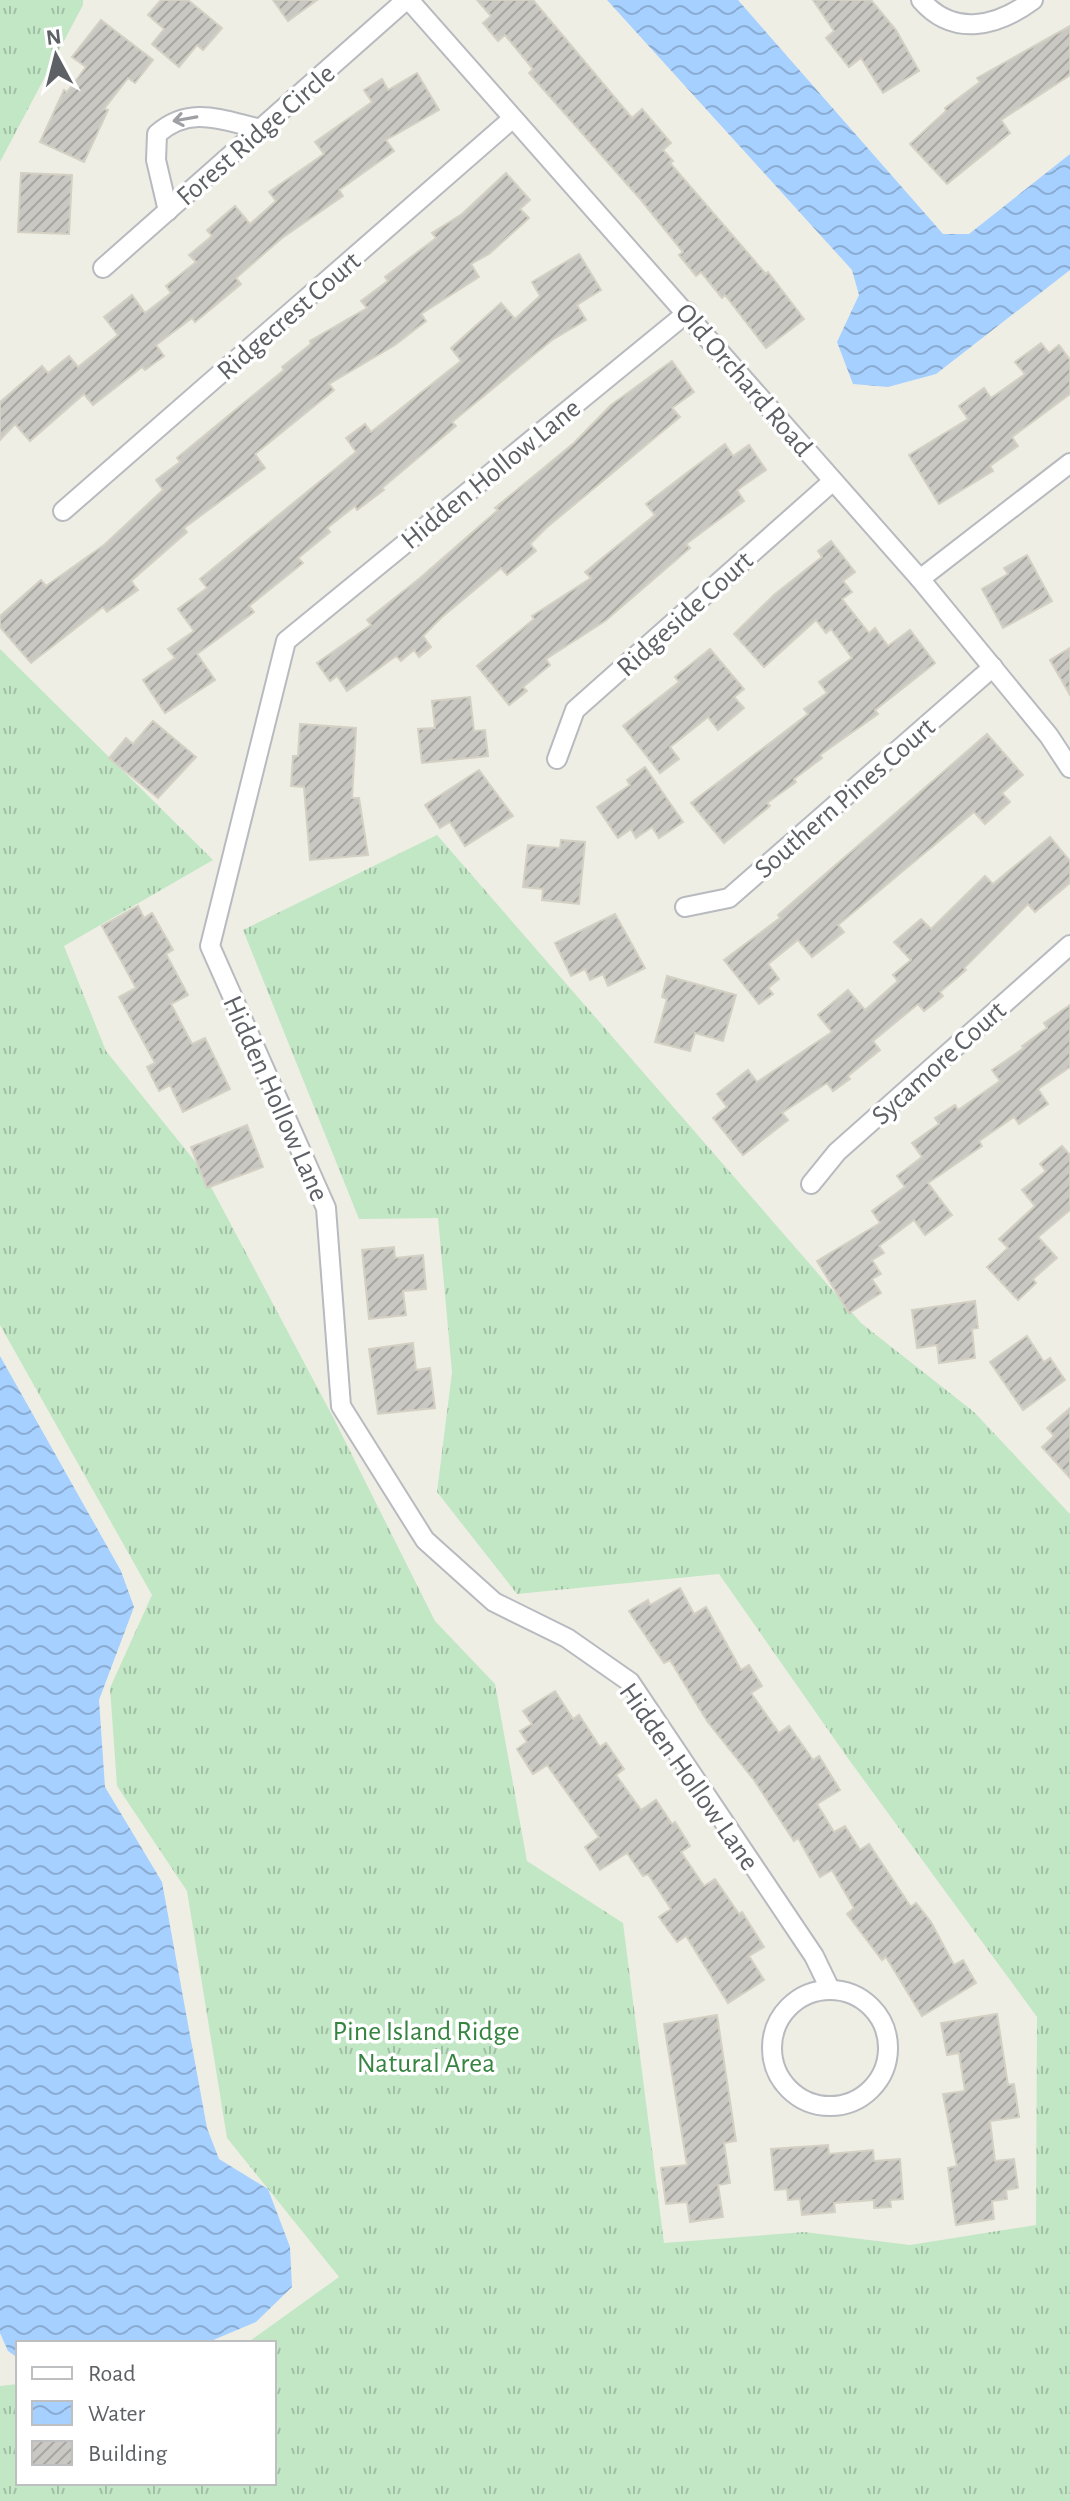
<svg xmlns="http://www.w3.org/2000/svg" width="1070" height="2501" font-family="'Alegreya Sans',sans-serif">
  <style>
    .grass { fill: url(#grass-tufts) }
    .water { fill: url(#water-waves) }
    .building { fill: url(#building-hatch); stroke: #d4d0c3; stroke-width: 2 }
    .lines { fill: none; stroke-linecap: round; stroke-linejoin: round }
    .street-casing { stroke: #b7babf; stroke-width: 22 }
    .street { stroke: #fff; stroke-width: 18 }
    .oneway { stroke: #9ea0a3 }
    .labels { text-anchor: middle; stroke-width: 7; stroke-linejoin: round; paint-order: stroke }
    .street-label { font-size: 28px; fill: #5d6065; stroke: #fff }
    .park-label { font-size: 28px; fill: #358440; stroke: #fff }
  </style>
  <defs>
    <pattern id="grass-tufts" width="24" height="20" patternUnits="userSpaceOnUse" patternTransform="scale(2)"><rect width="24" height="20" fill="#c2e7c5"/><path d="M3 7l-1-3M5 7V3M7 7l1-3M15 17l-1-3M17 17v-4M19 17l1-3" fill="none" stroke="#a1bfa4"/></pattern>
    <pattern id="water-waves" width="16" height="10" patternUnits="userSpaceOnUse" patternTransform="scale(2)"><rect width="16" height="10" fill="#a5d0ff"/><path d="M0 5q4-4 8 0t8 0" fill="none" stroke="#8aacd2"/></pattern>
    <pattern id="building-hatch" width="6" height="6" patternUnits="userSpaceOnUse" patternTransform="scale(2)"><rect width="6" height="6" fill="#cac8c2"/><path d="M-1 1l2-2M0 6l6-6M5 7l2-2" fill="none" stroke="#a7a6a1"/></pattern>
  </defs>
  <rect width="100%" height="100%" fill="#efeee5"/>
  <g class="grass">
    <path d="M0,0H83V5L0,162Z"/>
    <path d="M0,649L213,860L64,946L106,1051L202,1170L333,1417L435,1621L495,1684L527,1861L623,1923L664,2243L804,2232L910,2245L1036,2225L1037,2017L847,1757L719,1574L517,1594L437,1492L452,1372L438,1218L359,1219L243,930L437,835L861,1323L974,1412L1070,1514V2501H0V2386L18,2384V2483H274V2343H247L339,2277L227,2138L187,1891L117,1786L110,1688L152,1595L0,1325Z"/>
  </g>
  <g class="water">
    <path d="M607,0H738L943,234H969L1070,154V270L936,374L888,387L853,384L837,342L859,295L852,270Z"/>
    <path d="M0,1356L121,1571L134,1607L99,1700L105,1787L162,1882L207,2128L219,2159L268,2189L290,2247L292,2287L256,2322L206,2343H18V2358L8,2351L0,2333Z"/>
  </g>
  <g class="building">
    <path d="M161,0H188L222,28L203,50L197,45L179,67L152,44L164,29L148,15Z"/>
    <path d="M273,0H317L288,21Z"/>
    <path d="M477,0H533L632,118L642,109L671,143L663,150L673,161L670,163L766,274L768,272L804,319L766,348L725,295L722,298L701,272L696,276L679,255L683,252L641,200L529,73L533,69L505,35L498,41L483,23L491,16Z"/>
    <path d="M813,0H871L896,30L919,71L883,93L861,58L849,67L826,38L834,31Z"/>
    <path d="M101,20L153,60L135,83L128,78L104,109L108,110L84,162L40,142L64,90L67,92L86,67L72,57Z"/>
    <path d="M1070,26V75L1001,120L1010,133L947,184L910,144L946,111L945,108L980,82L977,78Z"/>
    <path d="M417,73L439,110L386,140L394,151L339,190L343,196L282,238L236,278L241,284L195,322L192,318L156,345L164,356L145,370L142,367L93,405L84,394L30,441L15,424L0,440V402L42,366L48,373L69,356L78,367L118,335L104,317L132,295L145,313L171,293L166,286L196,262L189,255L212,236L207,230L235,206L250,224L276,201L269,192L324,154L315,142L372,102L364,90L382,79L388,90Z"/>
    <path d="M21,173L72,175L69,234L18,232Z"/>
    <path d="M506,173L530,200L520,209L529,218L489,254L471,264L479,277L421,314L426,321L395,345L329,384L334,390L255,454L265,468L184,528L187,532L131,581L138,590L107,612L103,607L31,663L0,627V616L41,580L46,586L104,545L163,490L156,480L180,462L177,458L284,370L282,367L311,344L310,341L367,308L361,301L388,281L385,277L436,238L432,233L462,214Z"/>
    <path d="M579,254L601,290L577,305L586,320L552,340L452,422L456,426L382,488L384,490L357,510L355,506L327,528L330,532L298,558L303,563L249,606L254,612L197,654L215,680L165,713L143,680L175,658L168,649L194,631L178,609L207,588L200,579L356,452L346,438L365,424L371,432L461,361L451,348L501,303L515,319L540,296L532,282Z"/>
    <path d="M1041,343L1049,353L1059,345L1070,360V394L1012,437L1018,446L990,466L993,471L939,504L909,455L968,419L959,406L984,388L991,398L1025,374L1015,362Z"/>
    <path d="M672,361L694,392L672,408L680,417L546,528L530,544L536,551L507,575L501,568L442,617L423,636L431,647L419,657L414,650L401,661L396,656L347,691L337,676L330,681L317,663L371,625L367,620L420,578L498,510L495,508L574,443L611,405Z"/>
    <path d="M725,444L733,456L749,445L766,470L737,490L744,501L686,544L690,548L605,621L546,659L550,665L523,687L527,691L509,705L477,666L534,619L532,616L591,578L585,572L655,515L646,504Z"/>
    <path d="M831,541L855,572L843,581L852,592L842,599L869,633L875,628L888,646L910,630L935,663L875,710L878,714L820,755L822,758L794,779L796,782L767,803L770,806L724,843L691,803L808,714L804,709L827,693L819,682L852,658L831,629L826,633L816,620L764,667L734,634L775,594L822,557L818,551Z"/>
    <path d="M1027,555L1052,601L1003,628L982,589L1008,574L1004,568Z"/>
    <path d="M1070,648V695L1050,660Z"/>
    <path d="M710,649L744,689L734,697L744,708L718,730L708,717L670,747L679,759L660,773L623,726L679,682L675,677Z"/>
    <path d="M470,697L474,731L485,730L488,756L422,763L418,729L435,728L432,701Z"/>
    <path d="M153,721L196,757L158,798L109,758L126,738L133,744Z"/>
    <path d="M300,724L356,728L352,798H359L368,855L310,860L304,787L291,786L293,756H298Z"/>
    <path d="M987,734L1023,775L1002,793L1010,802L985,824L974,812L838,925L844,932L812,957L798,940L768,964L779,979L768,988L773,994L759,1004L724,960L780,918L778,915Z"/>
    <path d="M645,767L683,822L659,838L652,827L636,838L631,829L618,838L597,807L630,785L627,780Z"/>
    <path d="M479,770L513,816L465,846L450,822L440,828L425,805Z"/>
    <path d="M1050,837L1070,861V883L1035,912L1028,904L964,968L966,970L940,992L943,996L924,1011L918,1004L873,1041L880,1050L848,1076L850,1079L833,1091L827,1083L782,1113L788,1120L743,1155L713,1118L727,1107L717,1094L748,1070L757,1082L832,1032L818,1015L848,990L865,1010L898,981L893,975L911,960L894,942L921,919L931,929L985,876L993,884Z"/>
    <path d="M561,840L585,842L579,904L542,900L543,889L523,887L528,845L560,848Z"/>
    <path d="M138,906L144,918L152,913L173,950L166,954L188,995L171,1004L192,1044L205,1038L230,1089L183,1112L170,1085L159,1091L147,1067L155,1063L119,997L136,988L102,926Z"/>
    <path d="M615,914L645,968L608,986L603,974L590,980L585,969L571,976L555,943Z"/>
    <path d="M667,976L736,995L723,1041L695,1033L690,1051L655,1042L667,999L662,997Z"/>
    <path d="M1070,1005V1067L1038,1089L1048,1104L1019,1124L1014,1117L979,1141L982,1146L928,1183L952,1215L925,1235L914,1220L879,1246L884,1253L872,1260L881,1274L872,1279L881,1293L849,1313L817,1261L880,1223L872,1211L905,1187L897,1176L922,1157L912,1143L939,1124L935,1118L955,1105L958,1110L1000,1081L992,1070L1024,1048L1022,1046L1047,1028L1044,1023Z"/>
    <path d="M247,1125L263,1167L207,1188L191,1147Z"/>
    <path d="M1062,1146L1070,1155V1210L1038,1237L1057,1258L1033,1279L1036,1283L1018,1300L987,1267L1008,1248L999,1239L1035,1206L1022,1190L1046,1171L1040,1164Z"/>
    <path d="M394,1247L395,1258L423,1255L426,1289L403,1291L406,1315L369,1319L362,1250Z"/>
    <path d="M975,1301L978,1328L972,1329L975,1358L939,1363L937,1345L917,1348L912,1310Z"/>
    <path d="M1027,1336L1044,1362L1050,1358L1065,1380L1023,1410L990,1362Z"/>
    <path d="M413,1343L416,1370L430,1368L435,1408L378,1414L369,1349Z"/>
    <path d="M1070,1408V1478L1042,1447L1054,1436L1047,1428Z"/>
    <path d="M680,1588L694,1614L706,1607L741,1670L749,1665L762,1686L751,1693L779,1733L789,1726L813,1760L819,1756L840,1790L817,1804L834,1832L845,1826L860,1850L869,1844L911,1907L916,1903L931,1922L954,1965L963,1960L976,1983L922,2016L886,1957L882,1960L847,1914L854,1908L832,1870L820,1877L798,1838L794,1841L754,1780L707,1721L670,1660L664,1663L629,1611L648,1600L650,1605Z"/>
    <path d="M555,1691L573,1719L579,1715L600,1747L606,1743L624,1769L616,1775L641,1810L656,1800L672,1824L675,1822L690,1846L681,1852L704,1886L715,1879L739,1914L742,1912L764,1947L749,1956L764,1980L728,2003L686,1936L677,1942L659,1917L671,1909L648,1874L643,1876L627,1853L600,1870L585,1847L599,1837L547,1765L533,1774L517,1749L527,1742L520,1731L532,1724L523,1711Z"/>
    <path d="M997,2014L1008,2085L1014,2084L1019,2117L990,2121L995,2161L1014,2159L1018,2188L1006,2190L1007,2199L992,2201L994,2219L956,2225L948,2168L957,2166L943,2094L965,2091L959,2053L947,2055L941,2023Z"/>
    <path d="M717,2015L736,2141L724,2143L730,2183L718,2185L723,2217L690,2222L687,2202L666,2204L661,2168L687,2165L664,2024Z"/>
    <path d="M828,2145L829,2154L873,2150L874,2161L900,2159L903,2199L890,2200L891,2207L874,2208V2200L834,2203L835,2212L802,2215L800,2199L788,2200L787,2189L775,2190L771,2149Z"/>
  </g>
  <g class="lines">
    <g class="street-casing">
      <g id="street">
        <path d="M409,0L920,579L1049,736L1070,768"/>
        <path d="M921,0C954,38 998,26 1033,0"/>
        <path d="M168,211L156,160L157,134C190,105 221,120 261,129"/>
        <path d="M103,268L406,0"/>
        <path d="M688,312L286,641L210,946L326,1208L341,1406L425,1540L494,1602L567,1638L630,1682L814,1956L830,1989"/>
        <path d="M63,511L512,119"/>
        <path d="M920,579L1070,463"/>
        <path d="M557,759L575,710L833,481"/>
        <path d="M685,907L729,898L993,667"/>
        <path d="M811,1184L837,1152L1070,945"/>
        <circle cx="830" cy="2048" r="58"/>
      </g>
    </g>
    <use href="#street" class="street"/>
  </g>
  <defs><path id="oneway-shaft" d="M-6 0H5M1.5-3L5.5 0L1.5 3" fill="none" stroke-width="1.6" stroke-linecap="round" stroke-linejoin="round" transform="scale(2)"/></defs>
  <use class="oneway" href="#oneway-shaft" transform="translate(185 119) rotate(170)"/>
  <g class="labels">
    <g class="street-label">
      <text transform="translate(255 134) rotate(-41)" y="10">Forest Ridge Circle</text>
      <text transform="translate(288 315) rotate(-41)" y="10">Ridgecrest Court</text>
      <text transform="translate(745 379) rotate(49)" y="10">Old Orchard Road</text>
      <text transform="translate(490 473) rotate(-39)" y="10">Hidden Hollow Lane</text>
      <text transform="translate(684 613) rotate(-42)" y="10">Ridgeside Court</text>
      <text transform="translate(844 797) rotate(-41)" y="10">Southern Pines Court</text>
      <text transform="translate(938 1062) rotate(-42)" y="10">Sycamore Court</text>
      <text transform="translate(277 1098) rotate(66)" y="10">Hidden Hollow Lane</text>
      <text transform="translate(690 1776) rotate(55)" y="10">Hidden Hollow Lane</text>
    </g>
    <g class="park-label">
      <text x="426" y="2040">Pine Island Ridge<tspan x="426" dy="32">Natural Area</tspan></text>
    </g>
  </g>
  <rect x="16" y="2341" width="260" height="144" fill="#ffffff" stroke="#bebfc1" stroke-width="2"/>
  <rect x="32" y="2367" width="40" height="12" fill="#ffffff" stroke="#bebfc1" stroke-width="2"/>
  <text x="88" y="2381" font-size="24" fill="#5d6065">Road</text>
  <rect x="32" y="2401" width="40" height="24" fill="url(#water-waves)" stroke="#bebfc1" stroke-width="2"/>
  <text x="88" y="2421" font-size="24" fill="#5d6065">Water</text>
  <rect x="32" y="2441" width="40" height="24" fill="url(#building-hatch)" stroke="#bebfc1" stroke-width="2"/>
  <text x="88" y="2461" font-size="24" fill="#5d6065">Building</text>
  <g transform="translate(56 56) rotate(353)" stroke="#ffffff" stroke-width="6" paint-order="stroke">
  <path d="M0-6L14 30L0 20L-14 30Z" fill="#5d6065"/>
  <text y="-12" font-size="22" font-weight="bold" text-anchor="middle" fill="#5d6065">N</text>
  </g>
</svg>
